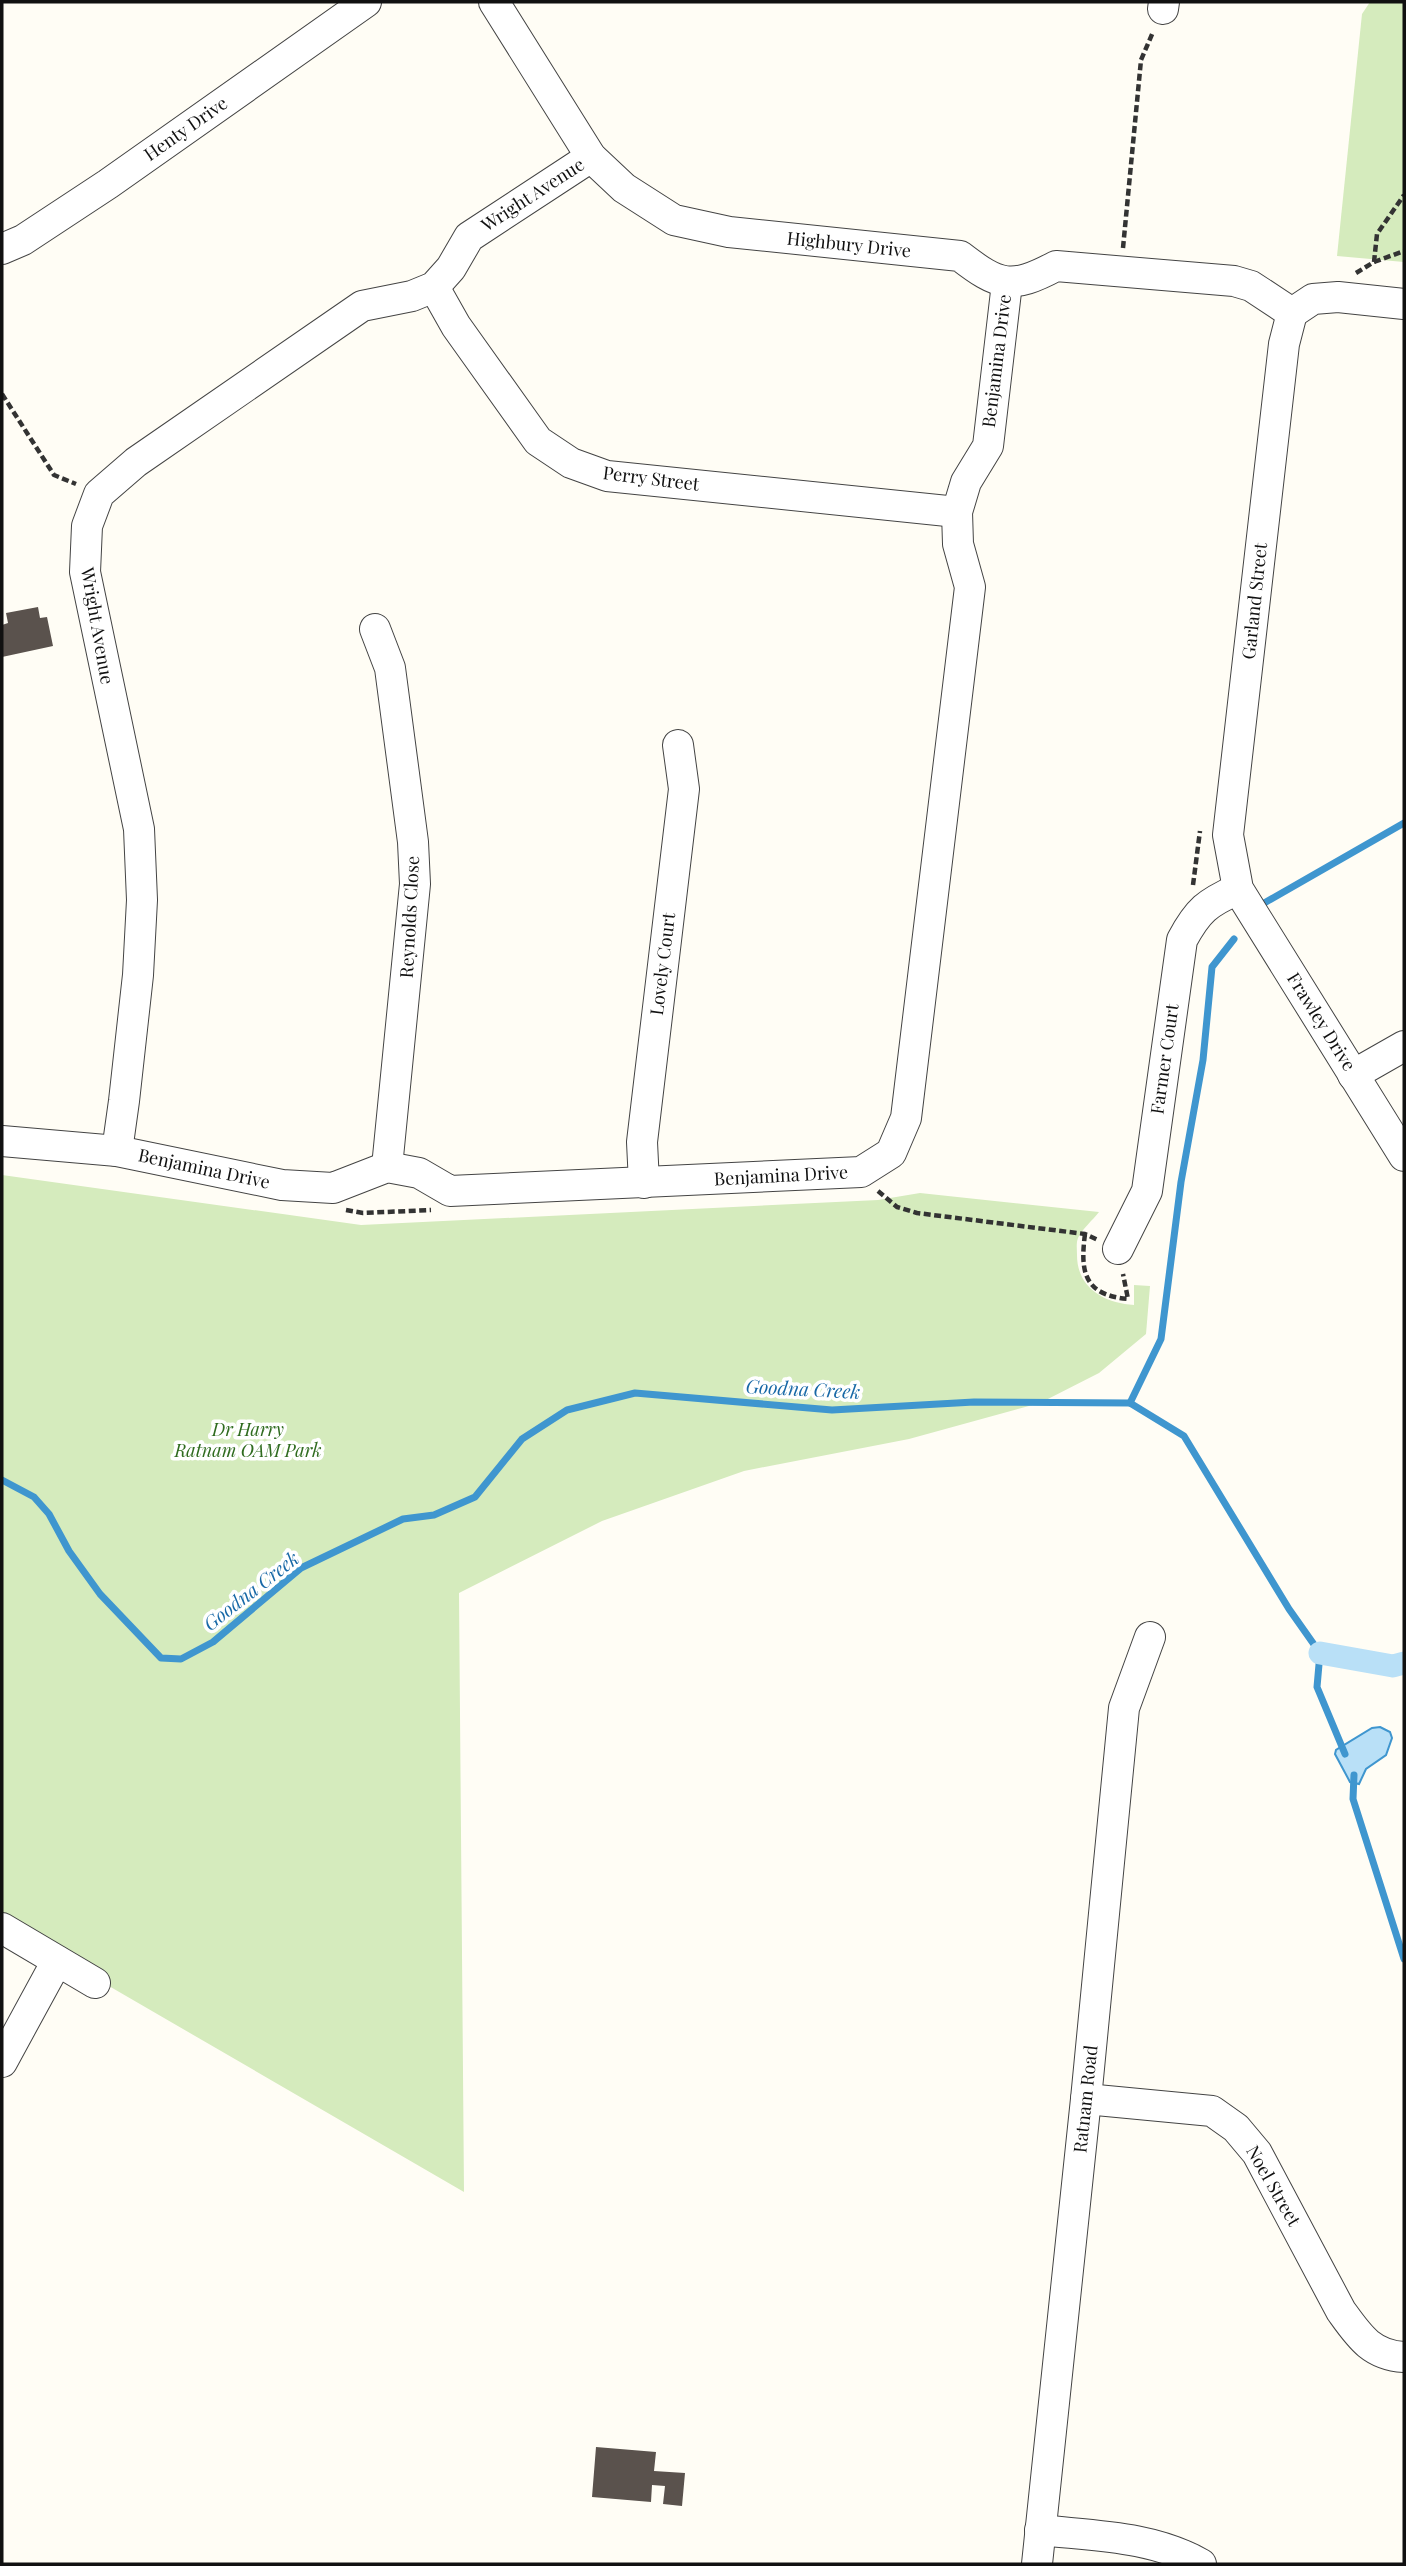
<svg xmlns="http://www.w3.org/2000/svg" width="1406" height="2566" font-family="'Playfair Display',serif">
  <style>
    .green { fill: #d5ebbd }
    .water { fill: #b9e0f7; stroke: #3f96cf; stroke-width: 2 }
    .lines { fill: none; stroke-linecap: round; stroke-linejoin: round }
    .stream { stroke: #3f96cf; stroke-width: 7 }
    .canal { stroke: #b9e0f7; stroke-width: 23 }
    .building { fill: #5a524d }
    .minor-casing { stroke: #444; stroke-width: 32 }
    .path { stroke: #333; stroke-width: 4.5; stroke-dasharray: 7 3.5; stroke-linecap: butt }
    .minor { stroke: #fff; stroke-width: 30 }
    .labels { text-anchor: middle; stroke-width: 7; stroke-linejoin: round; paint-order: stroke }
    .street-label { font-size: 18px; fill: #111; stroke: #fff }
    .park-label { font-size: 18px; font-style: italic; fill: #2f6b1f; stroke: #fff }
    .water-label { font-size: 19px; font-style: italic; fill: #1768a6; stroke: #fff }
  </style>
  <rect width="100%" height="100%" fill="#fffdf5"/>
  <g class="green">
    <path d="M1370,2H1404V262L1337,256L1362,14Z"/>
    <path d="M2,1175L361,1225L878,1200L920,1193L1099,1212C1093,1220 1082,1229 1078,1238C1076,1243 1077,1250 1077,1255C1077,1288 1104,1303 1134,1305V1285L1150,1286L1146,1334L1099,1373L1040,1403L909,1439L744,1471L602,1521L459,1593L464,2192L2,1924Z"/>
  </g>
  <path class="water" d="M1380,1727L1390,1732L1392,1738L1386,1755L1366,1769L1359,1784L1350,1782L1335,1754L1336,1750L1372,1728Z"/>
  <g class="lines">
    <g class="stream">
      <path d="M1259,906L1404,823"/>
      <path d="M1130,1403L1161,1339L1181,1182L1203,1060L1212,967L1234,939"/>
      <path d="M2,1480L34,1497L49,1514L69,1551L100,1594L161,1658L181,1659L213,1642L301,1568L403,1519L434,1515L475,1497L522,1439L567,1410L635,1393L832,1410L974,1402L1130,1403L1184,1436L1289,1609L1320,1653L1317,1687L1345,1754"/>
      <path d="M1354,1775L1353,1799L1404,1959"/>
    </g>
    <path class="canal" d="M1320,1653L1393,1666L1404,1663"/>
  </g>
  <g class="building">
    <path d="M38,607L40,618L47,617L53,646L2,657V625L8,623L6,613Z"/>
    <path d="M596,2447L656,2452L654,2471L685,2473L682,2506L663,2504L665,2486L652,2485L651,2502L592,2497Z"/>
  </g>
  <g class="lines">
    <g class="minor-casing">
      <g id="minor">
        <path d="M494,2L591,157L624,188L674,220L729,232L960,256C999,286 1011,290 1056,266L1234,281L1251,286L1292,313"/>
        <path d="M1163,9L1164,2"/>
        <path d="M2,249L23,240L108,184L366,2"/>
        <path d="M434,287L456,326L538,441L571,463L607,476L957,512"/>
        <path d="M1292,313L1284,344L1228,835L1238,889L1404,1156"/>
        <path d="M1292,313L1313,299L1338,297L1404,304"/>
        <path d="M375,629L390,668L413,842L415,884L387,1167"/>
        <path d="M1353,1075L1404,1046"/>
        <path d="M2,1141L117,1151L282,1185L333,1188L387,1167L419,1173L450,1191L861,1172L891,1153L906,1118L970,587L958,544L957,512L966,482L988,446L1007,283"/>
        <path d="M117,1151L124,1101L138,975L142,900L139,829L85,572L87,526L99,494L136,462L362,306L412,296L434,287L451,268L469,237L591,157"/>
        <path d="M644,1183L642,1142L684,789L678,745"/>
        <path d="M1118,1249L1147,1191L1182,940C1198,910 1207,903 1238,889"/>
        <path d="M2,1928L95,1983"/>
        <path d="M2,2062L57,1961"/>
        <path d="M1086,2099L1212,2111L1236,2128L1257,2153L1341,2311C1359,2336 1371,2355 1404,2357"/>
        <path d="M1040,2530C1094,2536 1153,2536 1201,2564"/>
        <path d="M1037,2564L1086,2099L1124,1708L1150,1637"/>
      </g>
    </g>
    <g class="path">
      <path d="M1123,248L1141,60L1153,32"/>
      <path d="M1374,262L1404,251"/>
      <path d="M1356,273L1374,262L1377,234L1404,195"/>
      <path d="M2,394L54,475L76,484"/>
      <path d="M1193,885L1200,831"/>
      <path d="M878,1191L897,1207L917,1213L1085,1234L1098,1240"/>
      <path d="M346,1210L363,1213L431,1210"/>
      <path d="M1085,1234C1080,1272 1084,1295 1128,1299L1123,1274"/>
    </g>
    <use href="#minor" class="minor"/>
  </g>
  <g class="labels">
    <g class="street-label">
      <text transform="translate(186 129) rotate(-35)" y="6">Henty Drive</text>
      <text transform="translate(533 195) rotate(-33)" y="6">Wright Avenue</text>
      <text transform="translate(849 245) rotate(6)" y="6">Highbury Drive</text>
      <text transform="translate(997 361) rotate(-83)" y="6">Benjamina Drive</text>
      <text transform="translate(651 479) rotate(7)" y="6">Perry Street</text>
      <text transform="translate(1255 601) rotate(-84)" y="6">Garland Street</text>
      <text transform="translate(97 626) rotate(80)" y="6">Wright Avenue</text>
      <text transform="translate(410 917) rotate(-87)" y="6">Reynolds Close</text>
      <text transform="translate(663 964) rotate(-83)" y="6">Lovely Court</text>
      <text transform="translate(1321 1022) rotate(58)" y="6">Frawley Drive</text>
      <text transform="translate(1165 1059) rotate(-82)" y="6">Farmer Court</text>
      <text transform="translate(204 1169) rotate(12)" y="6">Benjamina Drive</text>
      <text transform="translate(781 1176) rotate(-3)" y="6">Benjamina Drive</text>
      <text transform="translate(1086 2099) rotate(-84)" y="6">Ratnam Road</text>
      <text transform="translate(1273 2186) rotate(60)" y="6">Noel Street</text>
    </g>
    <g class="park-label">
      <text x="248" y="1436">Dr Harry<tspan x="248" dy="21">Ratnam OAM Park</tspan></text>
    </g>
    <g class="water-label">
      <text transform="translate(803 1389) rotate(3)" y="7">Goodna Creek</text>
      <text transform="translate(251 1591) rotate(-38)" y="7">Goodna Creek</text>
    </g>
  </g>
  <rect width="1406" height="2566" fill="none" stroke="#111111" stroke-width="7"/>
</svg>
